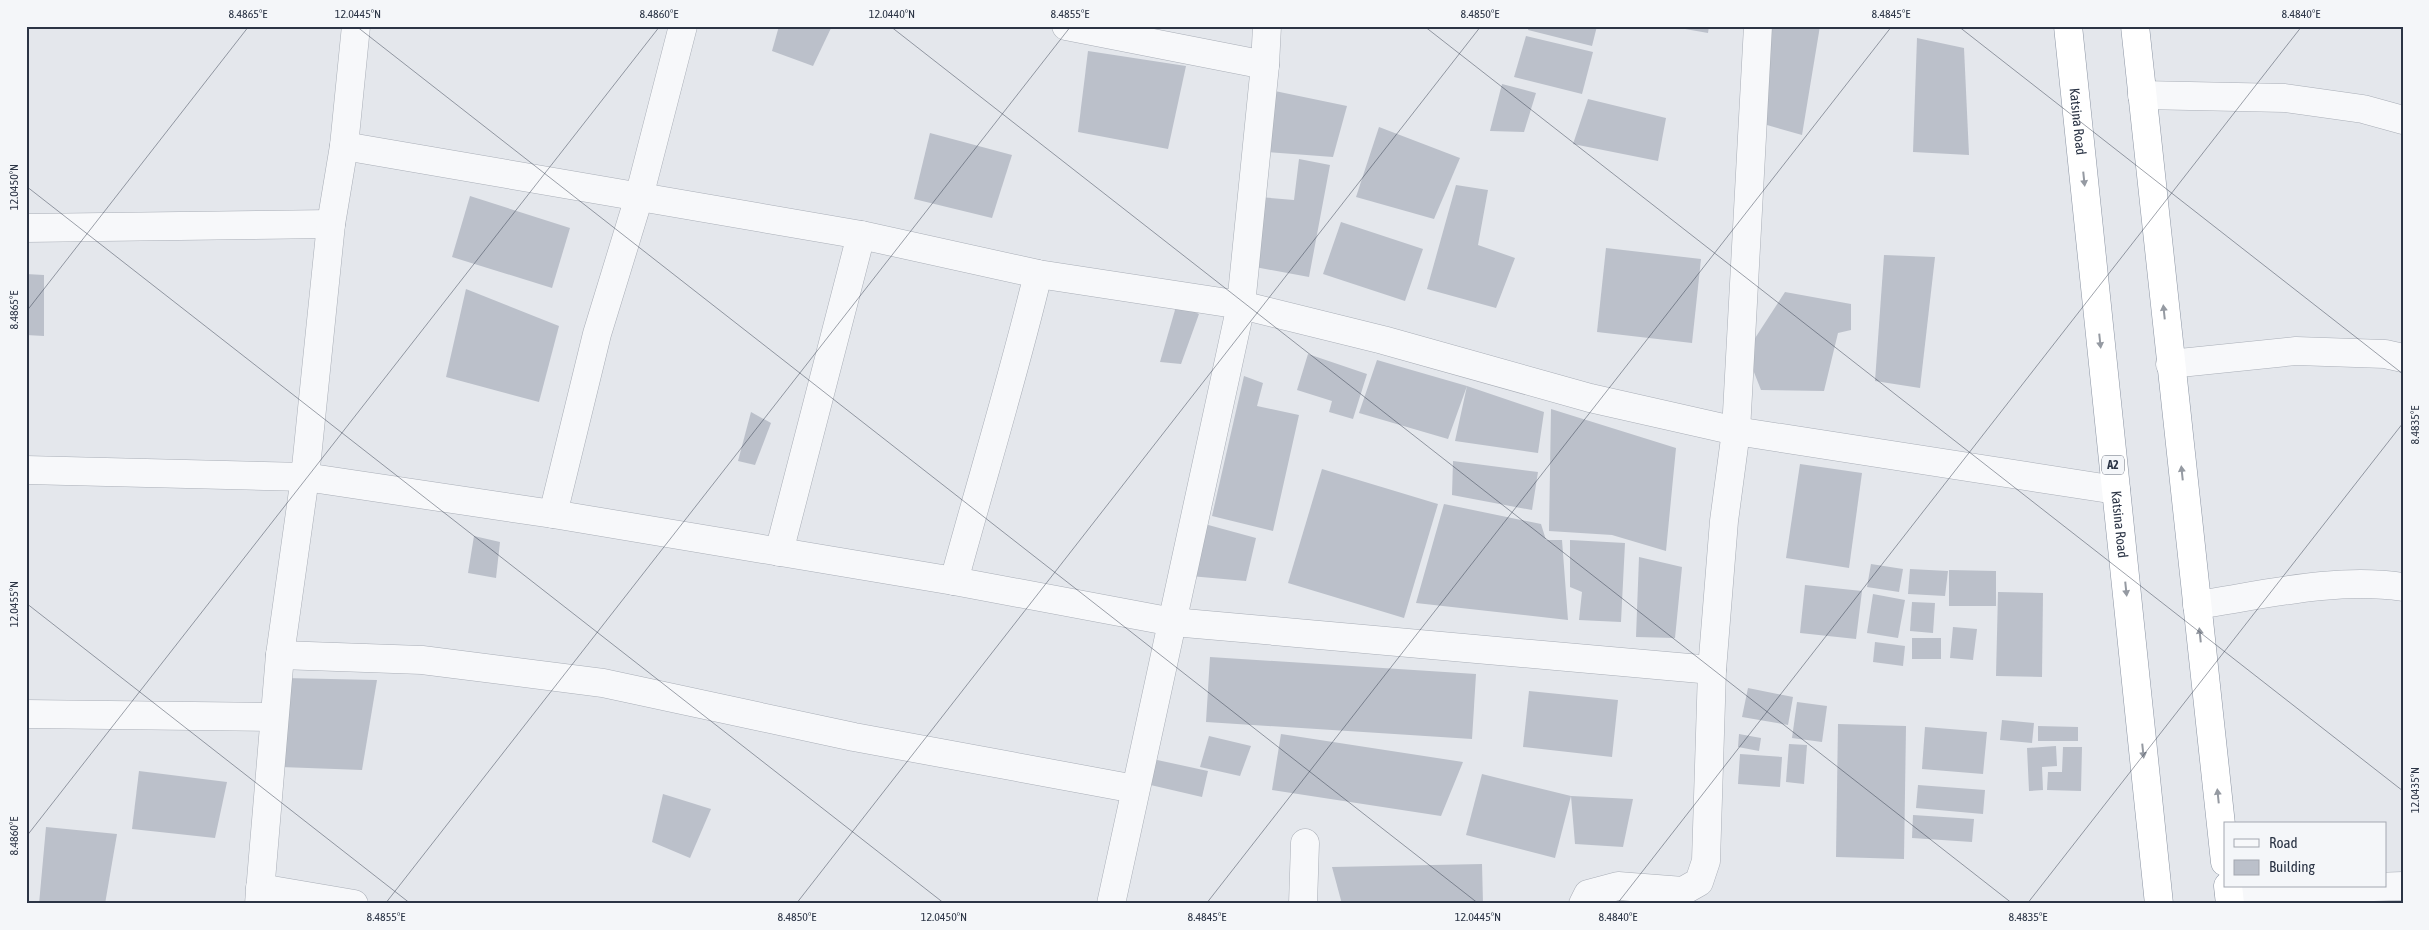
<svg xmlns="http://www.w3.org/2000/svg" width="2429" height="930" font-family="'Asap Condensed',sans-serif">
  <style>
    .building { fill: #bbc0ca }
    .lines { fill: none; stroke-linecap: round; stroke-linejoin: round }
    .minor-casing { stroke: #a9aeb7; stroke-width: 29 }
    .highway-casing { stroke: #8b94a3; stroke-width: 29 }
    .minor { stroke: #f7f8fa; stroke-width: 28 }
    .highway { stroke: #fff; stroke-width: 28 }
    .oneway { fill: #959aa2 }
    .ticks { fill: none; stroke: #2b3445; stroke-width: 1; stroke-opacity: 0.45 }
    .labels { text-anchor: middle; stroke-width: 4.5; stroke-linejoin: round; paint-order: stroke }
    .shield { fill: #f4f6f9; stroke: #676e7b; stroke-width: 1 }
    .shield-label { font-size: 12px; font-weight: bold; fill: #2b3445 }
    .street-label { font-size: 14px; fill: #2b3445; stroke: #f4f6f9 }
    .neatline { fill: none; stroke: #2b3445; stroke-width: 2 }
    .ticks-label { font-size: 12px; text-anchor: middle; fill: #2b3445 }
  </style>
  <rect width="100%" height="100%" fill="#e4e7ec"/>
  <g class="building">
    <path d="M779,26H832L813,66L772,51Z"/>
    <path d="M1529,26H1597L1592,46L1528,30Z"/>
    <path d="M1668,26H1709L1708,33Z"/>
    <path d="M1764,26H1820L1802,135L1753,121Z"/>
    <path d="M1526,36L1593,52L1582,94L1514,77Z"/>
    <path d="M1917,38L1964,48L1969,155L1913,152Z"/>
    <path d="M1088,51L1186,66L1168,149L1078,132Z"/>
    <path d="M1502,84L1536,93L1524,132L1490,131Z"/>
    <path d="M1270,90L1347,106L1333,157L1265,152Z"/>
    <path d="M1588,99L1666,118L1658,161L1573,144Z"/>
    <path d="M1379,127L1460,158L1434,219L1356,197Z"/>
    <path d="M930,133L1012,155L992,218L914,199Z"/>
    <path d="M1299,159L1330,165L1309,277L1255,267L1259,197L1294,200Z"/>
    <path d="M1456,185L1488,190L1478,245L1515,258L1496,308L1427,289Z"/>
    <path d="M470,196L570,228L552,288L452,257Z"/>
    <path d="M1341,222L1423,249L1405,301L1323,274Z"/>
    <path d="M1606,248L1701,259L1692,343L1597,332Z"/>
    <path d="M1884,255L1935,257L1920,388L1875,381Z"/>
    <path d="M26,274L44,275V336L26,335Z"/>
    <path d="M466,289L559,326L539,402L446,377Z"/>
    <path d="M1785,292L1851,304V330L1838,333L1824,391L1761,390L1746,352Z"/>
    <path d="M1177,303L1199,314L1181,364L1160,362Z"/>
    <path d="M1308,354L1367,374L1353,419L1329,412L1332,401L1297,390Z"/>
    <path d="M1377,360L1467,386L1544,412L1538,453L1455,441L1467,386L1448,439L1359,413Z"/>
    <path d="M1244,376L1263,383L1257,406L1299,415L1273,531L1212,516Z"/>
    <path d="M1551,409L1676,448L1666,551L1612,535L1549,531Z"/>
    <path d="M751,412L771,423L755,465L738,461Z"/>
    <path d="M1453,461L1538,472L1532,510L1452,495Z"/>
    <path d="M1800,464L1862,473L1849,568L1786,558Z"/>
    <path d="M1322,469L1438,504L1404,618L1288,583Z"/>
    <path d="M1444,504L1541,524L1546,540H1562L1568,620L1416,603Z"/>
    <path d="M1201,523L1256,538L1246,581L1190,576Z"/>
    <path d="M474,536L500,542L496,578L468,573Z"/>
    <path d="M1570,540L1625,543L1621,622L1579,620L1582,592L1570,587Z"/>
    <path d="M1639,557L1682,567L1675,638L1636,637Z"/>
    <path d="M1871,564L1903,569L1899,592L1867,587Z"/>
    <path d="M1910,569L1948,571L1945,596L1908,594Z"/>
    <path d="M1949,570L1996,571V606H1949Z"/>
    <path d="M1805,585L1862,591L1856,639L1800,633Z"/>
    <path d="M1998,592L2043,593L2042,677L1996,676Z"/>
    <path d="M1873,594L1905,600L1898,638L1867,633Z"/>
    <path d="M1912,602L1935,603L1933,633L1910,631Z"/>
    <path d="M1953,627L1977,629L1973,660L1950,658Z"/>
    <rect x="1912" y="638" width="29" height="21"/>
    <path d="M1875,642L1905,646L1903,666L1873,662Z"/>
    <path d="M1210,657L1476,674L1472,739L1206,722Z"/>
    <path d="M284,678L377,680L362,770L281,767Z"/>
    <path d="M1748,688L1793,697L1788,725L1742,717Z"/>
    <path d="M1529,691L1618,700L1612,757L1523,747Z"/>
    <path d="M1797,702L1827,706L1822,742L1792,738Z"/>
    <path d="M2002,720L2034,723L2032,743L2000,740Z"/>
    <path d="M1838,724L1906,726L1904,859L1836,857Z"/>
    <path d="M2038,726L2078,727V741H2038Z"/>
    <path d="M1925,727L1987,732L1983,774L1922,769Z"/>
    <path d="M1281,734L1463,762L1441,816L1272,790Z"/>
    <path d="M1739,734L1761,738L1759,751L1738,747Z"/>
    <path d="M1209,736L1251,746L1240,776L1200,767Z"/>
    <path d="M1789,744L1807,745L1804,784L1786,782Z"/>
    <path d="M2056,746L2057,766L2042,767L2043,790L2029,791L2027,748Z"/>
    <path d="M2063,747H2082L2081,791L2047,790L2048,772H2062Z"/>
    <path d="M1740,754L1782,757L1780,787L1738,784Z"/>
    <path d="M1148,758L1208,771L1202,797L1142,783Z"/>
    <path d="M139,771L227,782L215,838L132,829Z"/>
    <path d="M1482,774L1571,796L1555,858L1466,835Z"/>
    <path d="M1918,785L1985,790L1983,814L1916,808Z"/>
    <path d="M663,794L711,809L690,858L652,842Z"/>
    <path d="M1571,796L1633,799L1623,847L1575,844Z"/>
    <path d="M1913,815L1974,819L1972,842L1912,838Z"/>
    <path d="M46,827L117,834L105,904H39Z"/>
    <path d="M1482,864L1483,904H1342L1332,867Z"/>
  </g>
  <g class="lines">
    <g class="minor-casing">
      <g id="minor">
        <path d="M1066,26L1265,65"/>
        <path d="M2142,95L2285,98L2363,109L2403,120"/>
        <path d="M344,146L861,235L1038,274L1241,305L1383,340L1590,398L1736,431L2116,490"/>
        <path d="M26,228L331,224"/>
        <path d="M2170,364L2296,351L2385,354L2403,358"/>
        <path d="M26,470L305,477L553,514L954,581L1173,622L1712,670"/>
        <path d="M553,514L597,334L639,197L683,26"/>
        <path d="M779,552L861,235"/>
        <path d="M954,581C982,478 1013,378 1038,274"/>
        <path d="M2197,605C2264,595 2335,577 2403,587"/>
        <path d="M280,655L422,660L603,683L854,737L1135,789"/>
        <path d="M26,714L274,717"/>
        <path d="M260,888L354,904"/>
        <path d="M2229,892L2403,886"/>
        <path d="M259,904L280,655L305,477L331,224L344,146L356,26"/>
        <path d="M1111,904L1241,305L1265,65L1267,26"/>
        <path d="M1303,904L1305,843"/>
        <path d="M1583,904L1588,894L1618,886L1683,891L1699,882L1706,861L1712,670L1724,521L1736,431L1758,26"/>
      </g>
    </g>
    <g class="highway-casing">
      <g id="highway">
        <path id="s1" d="M2068,26L2159,904"/>
        <path d="M2135,26L2225,862"/>
        <path d="M2228,886L2230,904"/>
      </g>
    </g>
    <use href="#minor" class="minor"/>
    <use href="#highway" class="highway"/>
  </g>
  <defs><path id="oneway-solid" d="M-6-.8H1V-3.2L6.5 0L1 3.2V.8H-6Z" transform="scale(1.25)"/></defs>
  <g class="oneway">
    <use href="#oneway-solid" transform="translate(2084 179) rotate(84)"/>
    <use href="#oneway-solid" transform="translate(2164 312) rotate(-96)"/>
    <use href="#oneway-solid" transform="translate(2100 341) rotate(84)"/>
    <use href="#oneway-solid" transform="translate(2182 473) rotate(-96)"/>
    <use href="#oneway-solid" transform="translate(2126 589) rotate(84)"/>
    <use href="#oneway-solid" transform="translate(2200 635) rotate(-96)"/>
    <use href="#oneway-solid" transform="translate(2143 751) rotate(84)"/>
    <use href="#oneway-solid" transform="translate(2218 796) rotate(-96)"/>
  </g>
  <path class="ticks" d="M356,26L1479,904M890,26L2013,904M1424,26L2403,791M1958,26L2403,374M26,186L945,904M26,312L249,26M26,603L411,904M26,837L660,26M385,904L1071,26M796,904L1481,26M1206,904L1892,26M1617,904L2302,26M2027,904L2403,423"/>
  <g class="labels">
    <rect class="shield" x="2102" y="455.5" width="22" height="19" rx="4"/>
    <g class="shield-label">
      <text x="2113" y="469">A2</text>
    </g>
    <g class="street-label">
      <text dy="5" stroke="none"><textPath href="#s1" startOffset="96">Katsina Road</textPath></text>
      <text dy="5" stroke="none"><textPath href="#s1" startOffset="501">Katsina Road</textPath></text>
    </g>
  </g>
  <rect width="2429" height="930" fill="none" stroke="#f4f6f9" stroke-width="55"/>
  <rect x="2224" y="822" width="162" height="65" fill="#f4f6f9" stroke="#a4a8b1"/>
  <rect x="2234" y="839" width="25" height="8" fill="#f7f8fa" stroke="#a4a8b1"/>
  <text x="2269" y="848" font-size="15" fill="#2b3445">Road</text>
  <rect x="2234" y="860" width="25" height="15" fill="#bbc0ca" stroke="#a4a8b1"/>
  <text x="2269" y="872" font-size="15" fill="#2b3445">Building</text>
  <rect x="28" y="28" width="2374" height="874" class="neatline"/>
  <g class="ticks-label">
    <text x="248" y="18">8.4865°E</text>
    <text x="358" y="18">12.0445°N</text>
    <text x="659" y="18">8.4860°E</text>
    <text x="892" y="18">12.0440°N</text>
    <text x="1070" y="18">8.4855°E</text>
    <text x="1480" y="18">8.4850°E</text>
    <text x="1891" y="18">8.4845°E</text>
    <text x="2301" y="18">8.4840°E</text>
    <text transform="translate(14 187) rotate(-90)" y="4">12.0450°N</text>
    <text transform="translate(14 310) rotate(-90)" y="4">8.4865°E</text>
    <text transform="translate(2415 425) rotate(-90)" y="4">8.4835°E</text>
    <text transform="translate(14 604) rotate(-90)" y="4">12.0455°N</text>
    <text transform="translate(2415 790) rotate(-90)" y="4">12.0435°N</text>
    <text transform="translate(14 836) rotate(-90)" y="4">8.4860°E</text>
    <text x="386" y="921">8.4855°E</text>
    <text x="797" y="921">8.4850°E</text>
    <text x="944" y="921">12.0450°N</text>
    <text x="1207" y="921">8.4845°E</text>
    <text x="1478" y="921">12.0445°N</text>
    <text x="1618" y="921">8.4840°E</text>
    <text x="2028" y="921">8.4835°E</text>
  </g>
</svg>
